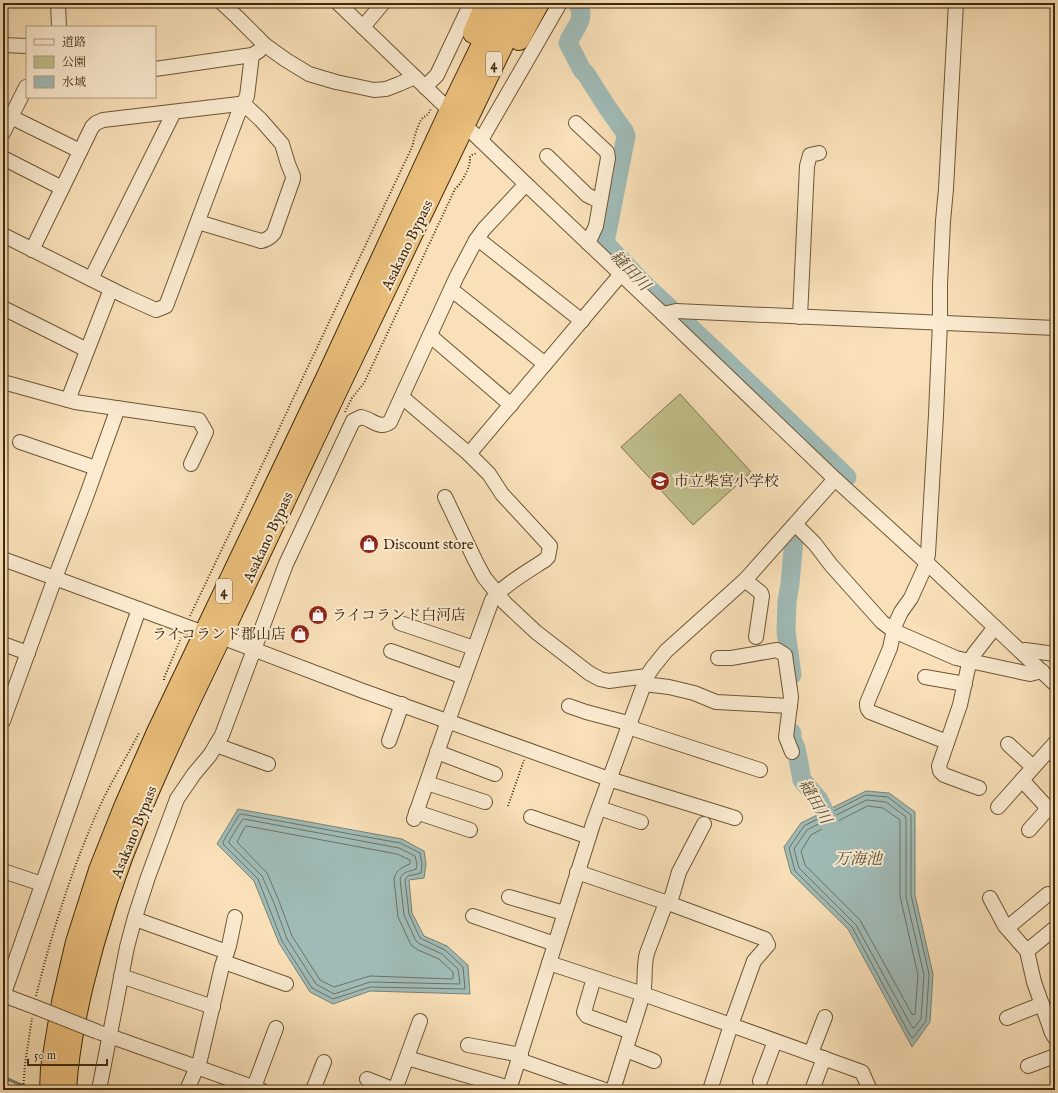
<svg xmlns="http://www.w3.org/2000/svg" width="1058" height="1093" font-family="'IM FELL English','Noto Serif JP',serif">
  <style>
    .green { fill: #c0c18d; stroke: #7e754c }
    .water { fill: #a0bbb7; stroke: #788172 }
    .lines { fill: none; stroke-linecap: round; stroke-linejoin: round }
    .shore { stroke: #6e7261; stroke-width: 1 }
    .stream { stroke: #788172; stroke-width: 3 }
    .river { stroke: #a0bbb7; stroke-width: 19 }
    .minor-casing { stroke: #6c5736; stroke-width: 16 }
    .highway-casing { stroke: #3d290b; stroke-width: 22 }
    .path { stroke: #3d290b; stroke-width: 2; stroke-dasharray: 1 2; stroke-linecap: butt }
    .minor { stroke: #fbebd1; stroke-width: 14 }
    .highway { stroke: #ecc07c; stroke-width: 20 }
    .minor-bridge-casing { stroke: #6c5736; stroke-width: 16; stroke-linecap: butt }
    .minor-bridge { stroke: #fbebd1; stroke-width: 14 }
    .labels { text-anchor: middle; stroke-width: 4; stroke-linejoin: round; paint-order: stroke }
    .shield { fill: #fbebd1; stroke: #766346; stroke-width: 1 }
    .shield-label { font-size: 14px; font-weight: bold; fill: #3d290b }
    .street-label { font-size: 15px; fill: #3d290b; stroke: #fbebd1 }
    .poi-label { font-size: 15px; fill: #3d290b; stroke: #fbebd1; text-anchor: start }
    .water-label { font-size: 16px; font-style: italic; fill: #564e36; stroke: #fbebd1 }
  </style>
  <rect width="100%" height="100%" fill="#f9e0b8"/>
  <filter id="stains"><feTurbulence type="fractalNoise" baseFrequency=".005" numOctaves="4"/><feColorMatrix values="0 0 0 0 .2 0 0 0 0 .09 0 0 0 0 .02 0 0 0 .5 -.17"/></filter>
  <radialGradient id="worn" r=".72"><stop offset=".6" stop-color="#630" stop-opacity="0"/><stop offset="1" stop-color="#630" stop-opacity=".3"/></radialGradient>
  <path class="green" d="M680,394L751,472L693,525L621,447Z"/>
  <g class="water">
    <path d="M866,791L889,793L915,812V895L933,974L930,1022L912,1047L848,929L791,873L784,847L801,823Z"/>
    <path d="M238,809L402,839L424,851L426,864L424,878L409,880L412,913L424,936L447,946L468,965L470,994L370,991L333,1004L310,992L279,943L254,881L217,844Z"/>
  </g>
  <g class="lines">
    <g class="shore">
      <path d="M866,795L888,797L911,815V895L929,974L926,1021L913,1038L911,1037L852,927L795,871L789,848L804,826Z"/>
      <path d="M867,800L886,802L906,817V897L924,975L921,1019L914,1028L912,1027L856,925L799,868L794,849L807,830Z"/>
      <path d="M868,806L883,808L900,820V896L918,975L915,1014L914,1015L912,1014L860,920L805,865L801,851L811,835Z"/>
      <path d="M241,814L400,843L420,853L422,864L421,873L408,876L405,880L409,914L420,938L445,950L463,967L465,989L370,987L333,999L312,988L282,941L258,879L223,844V842L239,815Z"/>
      <path d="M244,819L399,848L415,856L417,864L416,869C409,872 403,871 400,879L404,915L416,941L420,944L442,954L458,969L460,984L370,982L334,994L316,984L287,939L274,903L262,876L229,843V841L242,820Z"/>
      <path d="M247,826L397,854L410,860V864C402,867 396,870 394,879L398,917L411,945L418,950L439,959L453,972V978L452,979L370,976L334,987L320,980L292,936L279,901L267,873L237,842L245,827Z"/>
    </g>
    <path class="stream" d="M3,1077L33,1090"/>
    <g class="river">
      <path d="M577,3C588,19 573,29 568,43L582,70L586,74L607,107L624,131L626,136L605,243L644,284L724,359L847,477"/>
      <path d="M792,675L786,631L787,601L790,584L794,539"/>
      <path d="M792,733V739L796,748L802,780L819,800L835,835"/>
    </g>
    <g class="minor-casing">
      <g id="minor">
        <path d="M58,3L59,27"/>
        <path d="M222,3L237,17L265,45L286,60L309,74L336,82L374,90L386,89L399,84L415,77"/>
        <path d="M338,3L526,184L663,314L835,479L926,562L1055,684"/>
        <path d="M363,27L383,3"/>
        <path d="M3,45L27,46"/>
        <path d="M155,69L252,55L259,51"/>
        <path d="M425,87L437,75L471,3"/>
        <path d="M11,117L80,151"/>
        <path d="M576,123L607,152L608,158L596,226L588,243"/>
        <path d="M3,133L26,87"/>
        <path d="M481,140L560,3"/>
        <path d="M547,156L587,195L593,198L600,201"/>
        <path d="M3,158L62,188"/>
        <path d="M3,235L125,296L156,310L166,306L238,114L247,96L252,55"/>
        <path d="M476,240L483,243L582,321"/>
        <path d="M32,250L92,127L96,123L103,120L239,104L247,107L261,120L282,144L288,164L293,176V179L274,233C270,238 267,240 261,241L198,222"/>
        <path d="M91,279L174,112"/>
        <path d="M451,291L457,294L545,364"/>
        <path d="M3,308L87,350"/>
        <path d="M663,314L676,311L1055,328"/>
        <path d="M800,317L807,166L810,155L819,153"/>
        <path d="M429,337L434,339L511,405"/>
        <path d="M3,382L75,402L199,420L206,432L191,464"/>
        <path d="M402,397L469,454L489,474L502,494L550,546L548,557L545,560C533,568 499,588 492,600L448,721L414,819"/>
        <path d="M68,400L111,289"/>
        <path d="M20,442L96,468"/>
        <path d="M469,454L621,274"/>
        <path d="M445,497L475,560L484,577L505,603L536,632L589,673L600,679L609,681L647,676"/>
        <path d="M795,524L815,544L831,565L882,622L894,631L956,658L1030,674L1042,671"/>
        <path d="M3,559L204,633L221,637L363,691L609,779L735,818"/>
        <path d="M745,580L761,593L762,596L756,637"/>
        <path d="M400,623L474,648"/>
        <path d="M3,644L28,653"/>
        <path d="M391,651L464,677"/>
        <path d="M1020,651L1025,650L1055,654"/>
        <path d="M718,658H731L777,650L785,655L791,697L786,737L792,752"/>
        <path d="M925,677L965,684"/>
        <path d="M644,684L669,687L694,693L716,702L790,706"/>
        <path d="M569,706L586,712L624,722L637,730L760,770"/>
        <path d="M3,721L55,578L86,497L118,408"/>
        <path d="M389,741L402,704"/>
        <path d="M947,742L870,712C867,709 867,707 867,703L890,648L895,625L901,612L911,598L925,567L928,554L936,415L940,322V285L943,221L946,189L956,3"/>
        <path d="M1008,744L1033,767"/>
        <path d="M216,745L268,764"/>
        <path d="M437,752L495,774"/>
        <path d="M1022,780L1045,805V812L1029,830"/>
        <path d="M427,783L485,802"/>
        <path d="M979,788L944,775L940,771L939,766L960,705L968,668L970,661L974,654L995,627"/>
        <path d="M998,807L1055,743"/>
        <path d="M599,808L641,822"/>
        <path d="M416,812L470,830"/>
        <path d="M531,817L589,837"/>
        <path d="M3,871L42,884"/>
        <path d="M577,872L668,903L765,939L768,945L754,961L731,1025L862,1072L870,1090"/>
        <path d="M509,897L564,913"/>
        <path d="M990,898L1005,926L1027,951L1034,982L1052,1033L1055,1038"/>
        <path d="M473,916L555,944"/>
        <path d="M135,919L227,952"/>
        <path d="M1007,928L1048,894"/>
        <path d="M1027,951L1055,928"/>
        <path d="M224,962L286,984"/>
        <path d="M549,963L643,994L731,1025L710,1090"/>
        <path d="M121,976L213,1007"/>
        <path d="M594,978L584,1012L587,1016L631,1032"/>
        <path d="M3,995L35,1007"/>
        <path d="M3,996L139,609"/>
        <path d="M1007,1018L1042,1004"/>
        <path d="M101,1033L261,1090"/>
        <path d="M468,1045L521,1055"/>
        <path d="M626,1050L654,1061"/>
        <path d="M811,1053L825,1017"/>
        <path d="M407,1058L510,1088"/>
        <path d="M519,1060L605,1090"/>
        <path d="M1028,1066L1055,1056"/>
        <path d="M367,1079L395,1090"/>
        <path d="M760,1081L775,1041"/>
        <path d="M254,1087L276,1028"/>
        <path d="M99,1090L127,947L135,917L148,877L177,799L194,774L210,755L222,735L286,564L353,421L361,417C372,419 379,430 390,422L457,276L476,240L484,229L526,184"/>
        <path d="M187,1090L200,1060L222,966L229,946L235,917"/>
        <path d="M313,1090L324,1062"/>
        <path d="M395,1090L420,1021"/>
        <path d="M509,1090L593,824L647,676L653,667L666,651L745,580L835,479"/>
        <path d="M613,1090L643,994C646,981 643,967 647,953L664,908L672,896L679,872L704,824"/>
        <path d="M812,1090L824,1058"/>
      </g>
    </g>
    <g class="highway-casing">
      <g id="highway">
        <path d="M473,33L486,3"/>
        <path d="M519,40L539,3"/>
        <path d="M50,1090L51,1068L62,1002L76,942L99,870L124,807L157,732L327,376L450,110L502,3"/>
        <path d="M66,1090C68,1055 75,1019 83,985C97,927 116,870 139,815C170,738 209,664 244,588C283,506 321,423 361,341C415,228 470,116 523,3"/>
      </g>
    </g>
    <g class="path">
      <path d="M345,412L352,398L364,383L455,189C462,183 471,166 470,157L472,155L477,153"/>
      <path d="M190,616L264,461L305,373L413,145C413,140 418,125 421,120C425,115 428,117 431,108"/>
      <path d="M164,680V678L181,638"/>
      <path d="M508,806L524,760"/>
      <path d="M36,996C52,932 72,868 99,808C111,782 126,758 139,733"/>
      <path d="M23,1090L25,1064L32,1018"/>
    </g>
    <use href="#minor" class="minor"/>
    <use href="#highway" class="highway"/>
    <g class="minor-bridge-casing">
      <path id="minor-bridge" d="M35,1007L98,1032"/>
    </g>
    <use href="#minor-bridge" class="minor-bridge"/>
  </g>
  <defs>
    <g id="school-disc" transform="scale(1)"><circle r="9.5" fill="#8f2418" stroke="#fbebd1"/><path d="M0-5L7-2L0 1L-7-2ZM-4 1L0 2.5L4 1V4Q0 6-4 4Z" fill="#fff"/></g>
    <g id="shop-disc" transform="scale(1)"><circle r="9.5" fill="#8f2418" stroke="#fbebd1"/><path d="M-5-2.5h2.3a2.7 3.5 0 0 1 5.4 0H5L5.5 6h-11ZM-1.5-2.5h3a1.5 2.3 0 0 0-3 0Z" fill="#fff"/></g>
  </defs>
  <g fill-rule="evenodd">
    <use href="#school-disc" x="660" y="481"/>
    <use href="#shop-disc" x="369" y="544"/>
    <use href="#shop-disc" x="318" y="615"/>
    <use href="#shop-disc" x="300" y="634"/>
  </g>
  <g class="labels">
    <g class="shield">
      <rect x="486" y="52" width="16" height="24" rx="3"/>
      <rect x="216" y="579" width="16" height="24" rx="3"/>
    </g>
    <g class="shield-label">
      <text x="494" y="69">4</text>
      <text x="224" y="596">4</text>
    </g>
    <g class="street-label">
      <text transform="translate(407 245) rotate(-64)" y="5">Asakano Bypass</text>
      <text transform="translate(268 537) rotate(-65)" y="5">Asakano Bypass</text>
      <text transform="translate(134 832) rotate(-68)" y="5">Asakano Bypass</text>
    </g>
    <g class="poi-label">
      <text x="674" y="486">市立柴宮小学校</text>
      <text x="383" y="549">Discount store</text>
      <text x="332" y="620">ライコランド白河店</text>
      <text x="286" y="639" text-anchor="end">ライコランド郡山店</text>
    </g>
    <g class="water-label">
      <text transform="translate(631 270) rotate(46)" y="6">縫田川</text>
      <text transform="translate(816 801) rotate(60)" y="6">縫田川</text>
      <text x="858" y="864">万海池</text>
    </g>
  </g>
  <rect width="1058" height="1093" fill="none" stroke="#f9e0b8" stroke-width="16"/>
  <rect x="4" y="4" width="1050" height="1085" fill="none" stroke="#3d290b" stroke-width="2"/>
  <rect x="8" y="8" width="1042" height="1077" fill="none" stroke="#3d290b"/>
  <rect x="26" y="26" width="130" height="72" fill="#fbebd1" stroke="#af9d82"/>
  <rect x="34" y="39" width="20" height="6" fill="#fbebd1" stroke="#af9d82"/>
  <text x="62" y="46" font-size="12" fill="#3d290b">道路</text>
  <rect x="34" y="56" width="20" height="12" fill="#c0c18d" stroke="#af9d82"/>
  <text x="62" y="66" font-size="12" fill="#3d290b">公園</text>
  <rect x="34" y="76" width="20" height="12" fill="#a0bbb7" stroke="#af9d82"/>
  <text x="62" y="86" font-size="12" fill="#3d290b">水域</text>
  <path d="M28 1059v6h79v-6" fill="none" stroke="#3d290b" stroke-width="2"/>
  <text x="34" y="1059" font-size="12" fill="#3d290b" stroke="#fbebd1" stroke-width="3" paint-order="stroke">50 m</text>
  <rect width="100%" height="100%" filter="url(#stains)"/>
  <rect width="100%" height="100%" fill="url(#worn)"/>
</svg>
